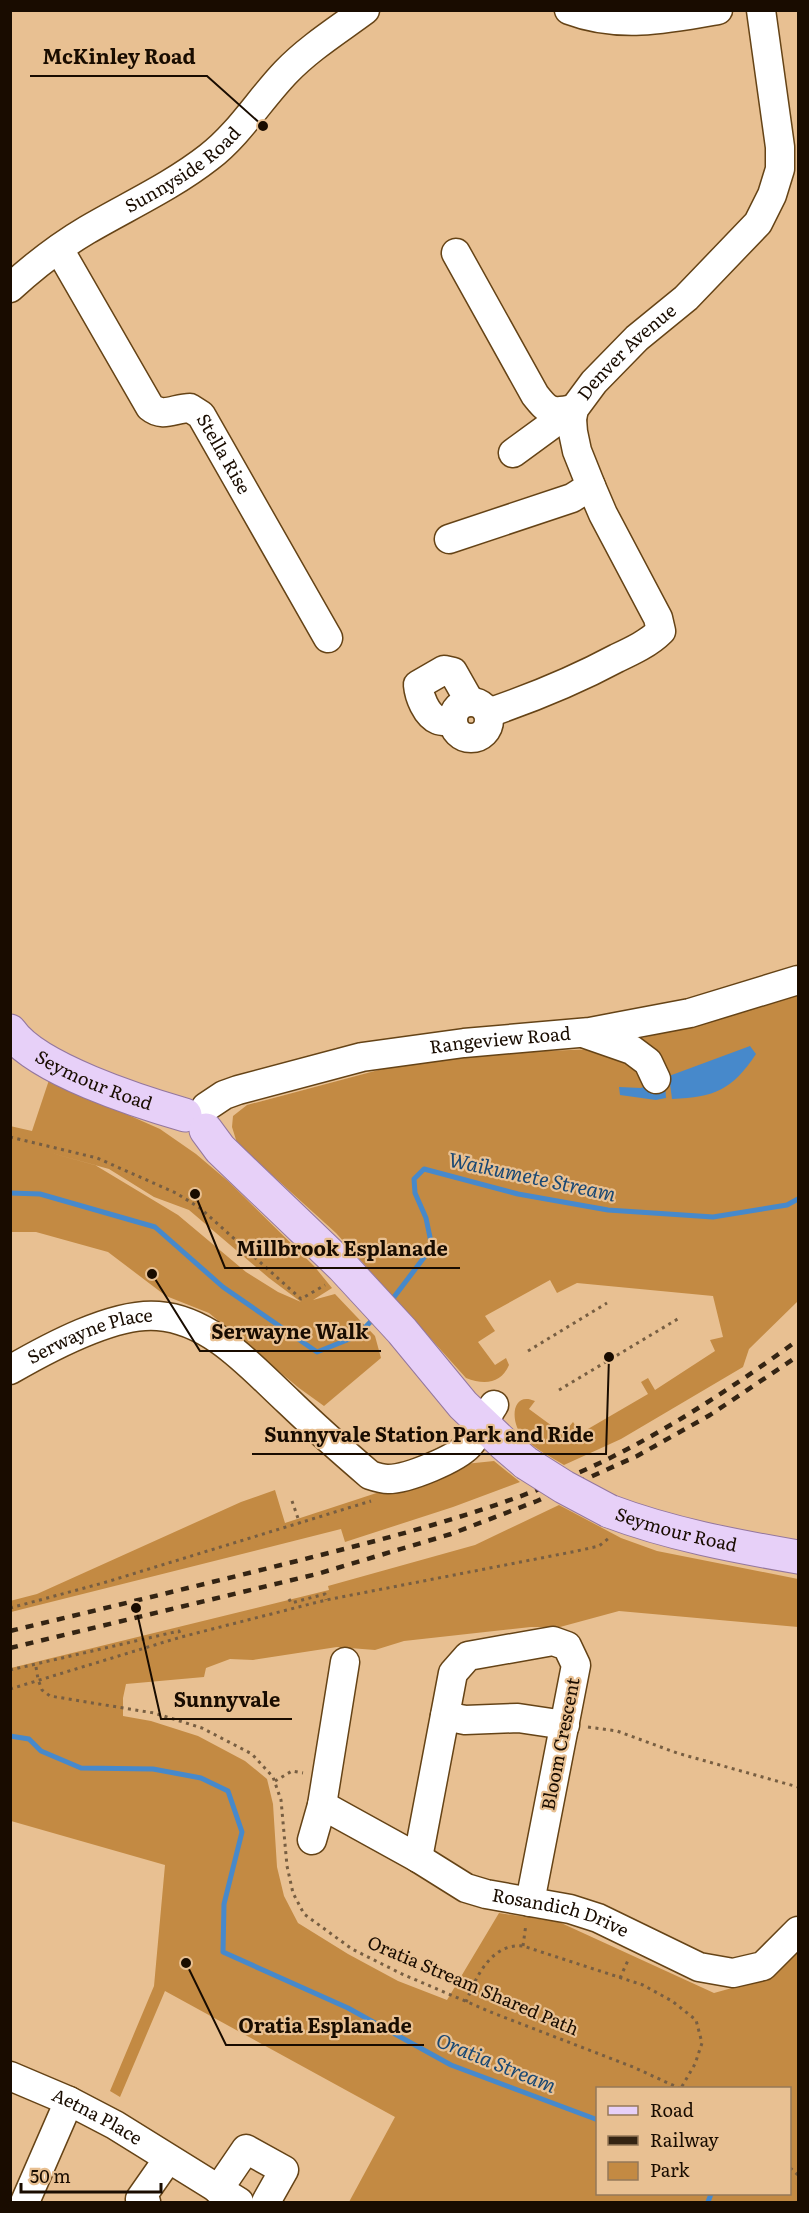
<svg xmlns="http://www.w3.org/2000/svg" width="809" height="2213" font-family="Literata,serif">
  <style>
    .green { fill: #c38a43; fill-rule: evenodd }
    .water { fill: #4789cb }
    .lines { fill: none; stroke-linecap: round; stroke-linejoin: round }
    .stream { stroke: #4789cb; stroke-width: 5 }
    .minor-casing { stroke: #654316; stroke-width: 31 }
    .major-casing { stroke: #94779e; stroke-width: 35 }
    .path { stroke: #775e42; stroke-width: 3; stroke-dasharray: 3 4.5; stroke-linecap: butt }
    .minor { stroke: #fff; stroke-width: 28 }
    .major { stroke: #e7d0f8; stroke-width: 33 }
    .rail { stroke: #342413; stroke-width: 4.5; stroke-dasharray: 8 8; stroke-linecap: butt }
    .major-bridge-casing { stroke: #94779e; stroke-width: 35; stroke-linecap: butt }
    .major-bridge { stroke: #e7d0f8; stroke-width: 33 }
    .labels { text-anchor: middle; stroke-width: 4.5; stroke-linejoin: round; paint-order: stroke }
    .street-label { font-size: 18px; fill: #190c00; stroke: #e8c092 }
    .water-label { font-size: 20px; font-style: italic; fill: #194874; stroke: #e8c092 }
    .leader { fill: none; stroke: #190c00; stroke-width: 2 }
    .callout-dot { fill: #190c00; stroke: #e8c092; stroke-width: 2 }
    .callout-label { font-size: 20px; text-anchor: middle; font-weight: bold; fill: #190c00; stroke: #e8c092; stroke-width: 4.5; stroke-linejoin: round; paint-order: stroke }
  </style>
  <rect width="100%" height="100%" fill="#e8c092"/>
  <g class="green">
    <path d="M798,994V1301L749,1349L743,1367L621,1439L564,1465C551,1457 535,1449 524,1438C510,1425 510,1390 535,1401L529,1409L563,1434L573,1422L581,1433L648,1394L641,1382L648,1378L655,1390L715,1351L710,1340L723,1337L713,1296L577,1283L557,1293L550,1280L485,1316L495,1331L478,1342L495,1365L506,1358L509,1365C501,1384 484,1385 466,1378L336,1233L237,1143L232,1127L233,1116L247,1105L386,1068L474,1054L596,1049L700,1024Z"/>
    <path d="M49,1080L160,1129L196,1154L229,1182L314,1266L332,1288L313,1300L335,1294L375,1336L381,1358L324,1406L299,1388L209,1313L166,1296L108,1252L36,1232H11L10,1144H12L11,1143L10,1126L32,1131ZM44,1151L109,1169L154,1197L189,1210L269,1278L301,1302L278,1292L246,1272L178,1215L95,1165Z"/>
    <path d="M494,1461L520,1482L453,1507L345,1542L341,1529L11,1612L10,1601L37,1594L241,1502L275,1490L285,1523L465,1464Z"/>
    <path d="M559,1505L621,1538L657,1551L798,1579V1627L619,1611L560,1627H531L404,1641L375,1650L337,1647L253,1660L230,1659L206,1668L204,1677L126,1684L123,1698V1716L151,1721L198,1736L245,1761L267,1779L273,1804L277,1867L284,1896L298,1923L348,1954L398,1981L447,2000L499,1913L559,1922L714,1993L757,1981L798,1945V2202H349L395,2117L165,1991L120,2097L110,2091L154,1986L165,1865L11,1821V1668L329,1590L328,1586L475,1545ZM598,2088H790V2194H598Z"/>
  </g>
  <g class="water">
    <path d="M750,1046L756,1054C732,1090 715,1097 672,1099L669,1076Z"/>
    <path d="M665,1083L666,1098L656,1100L620,1095L619,1087L641,1088L649,1084Z"/>
  </g>
  <g class="lines">
    <g class="stream">
      <path d="M10,1193L40,1194L155,1227L223,1287L317,1352L357,1336L376,1316"/>
      <path d="M391,1301L432,1247L426,1218L415,1193L414,1179L424,1169L518,1194L608,1210L713,1217L787,1205L798,1199"/>
      <path d="M10,1736L29,1739L41,1751L81,1768L153,1769L201,1778L228,1791L242,1832L224,1904L223,1952L348,2008L451,2065L598,2120"/>
      <path d="M708,2202L711,2194"/>
    </g>
    <g class="minor-casing">
      <g id="minor">
        <path d="M569,10C619,29 668,19 718,10"/>
        <path id="s1" d="M59,249L150,407C163,418 175,408 190,408L201,415L328,638"/>
        <path d="M456,253L535,395C549,413 552,413 574,409"/>
        <path id="s2" d="M10,288C34,266 60,246 87,230C128,206 172,186 209,157C239,134 260,99 286,72C309,48 338,30 365,10"/>
        <path d="M513,453L554,423L572,419"/>
        <path d="M449,539L572,498L591,486"/>
        <circle cx="471" cy="720" r="18"/>
        <path id="s3" d="M488,713C532,698 576,680 617,658C632,651 649,643 661,631L658,618L603,514L591,486L577,451L573,432L572,419L574,409L594,382L637,338L686,298L758,223L772,195L780,169V147L761,10"/>
        <path d="M453,721C449,721 442,722 438,720C426,715 419,696 418,685L444,670L453,672L470,702"/>
        <path d="M586,1034L632,1050L648,1062L656,1079"/>
        <path id="s4" d="M206,1107L224,1095L238,1090L362,1057L464,1043L590,1032L616,1027L690,1013L798,980"/>
        <path id="s5" d="M10,1370C48,1348 114,1312 158,1316C212,1320 252,1368 289,1402C315,1427 342,1451 370,1475C376,1477 382,1479 388,1479C408,1479 456,1459 469,1445C480,1433 485,1418 494,1405"/>
        <path d="M445,1716L465,1720L518,1718L565,1725"/>
        <path id="s6" d="M322,1805L418,1858L466,1888L486,1894L570,1909L598,1918L699,1967L733,1973L763,1966L798,1931"/>
        <path d="M312,1840L322,1805L345,1662"/>
        <path d="M418,1858L453,1673L468,1656L553,1641L567,1646L576,1665L530,1902"/>
        <path id="s7" d="M10,2076L69,2101L115,2125L239,2202"/>
        <path d="M218,2190L246,2149L284,2170L266,2202"/>
        <path d="M25,2202L69,2101"/>
        <path d="M146,2202L140,2199L168,2159"/>
      </g>
    </g>
    <g class="major-casing">
      <g id="major">
        <path id="s8" d="M10,1031C36,1069 140,1102 185,1115"/>
        <path d="M206,1130L220,1149L342,1266L402,1331L463,1405L505,1445L526,1463"/>
        <path id="s9" d="M609,1511C670,1534 734,1546 798,1557"/>
      </g>
    </g>
    <g class="path">
      <path d="M10,1137L97,1158L176,1193L200,1208L301,1299L325,1285"/>
      <path d="M528,1351L607,1303"/>
      <path d="M559,1390L681,1317"/>
      <path d="M292,1501L300,1524"/>
      <path d="M289,1599L291,1603L325,1594L326,1600"/>
      <path d="M10,1608L103,1583L371,1501"/>
      <path d="M36,1667L38,1679"/>
      <path d="M10,1670L179,1631L181,1637"/>
      <path d="M39,1682L42,1690L50,1696L154,1713L202,1728L252,1754L273,1777L281,1800L287,1866L293,1893L304,1914L352,1949L402,1974L493,2013L633,2067L679,2088"/>
      <path d="M10,1689L181,1637L326,1600L577,1551L599,1546L609,1538"/>
      <path d="M588,1727L617,1731L677,1753L798,1787"/>
      <path d="M275,1781L292,1771L303,1773"/>
      <path d="M523,1946L526,1924"/>
      <path d="M620,1978L629,1958"/>
      <path d="M466,2002C476,1977 491,1943 523,1946L643,1985L672,2001L696,2020L702,2043L695,2064L681,2088"/>
      <path d="M790,2168L798,2175"/>
    </g>
    <use href="#minor" class="minor"/>
    <use href="#major" class="major"/>
    <g class="rail">
      <path d="M10,1631C106,1608 201,1585 297,1561C404,1534 511,1507 610,1458C676,1425 739,1383 798,1340"/>
      <path d="M10,1648L317,1574L451,1534L537,1501L637,1456L710,1415L798,1356"/>
    </g>
    <g class="major-bridge-casing">
      <path id="major-bridge" d="M526,1463L564,1487L609,1511"/>
    </g>
    <use href="#major-bridge" class="major-bridge"/>
  </g>
  <g class="labels">
    <g class="street-label">
      <text dy="6" stroke="none"><textPath href="#s2" startOffset="210">Sunnyside Road</textPath></text>
      <text dy="6" stroke="none"><textPath href="#s3" startOffset="512">Denver Avenue</textPath></text>
      <text dy="6" stroke="none"><textPath href="#s1" startOffset="282">Stella Rise</textPath></text>
      <text dy="6" stroke="none"><textPath href="#s4" startOffset="304">Rangeview Road</textPath></text>
      <text dy="6" stroke="none"><textPath href="#s8" startOffset="99">Seymour Road</textPath></text>
      <text dy="6" stroke="none"><textPath href="#s5" startOffset="88">Serwayne Place</textPath></text>
      <text dy="6" stroke="none"><textPath href="#s9" startOffset="70">Seymour Road</textPath></text>
      <text transform="translate(561 1744) rotate(-79)" y="6">Bloom Crescent</text>
      <text dy="6" stroke="none"><textPath href="#s6" startOffset="264">Rosandich Drive</textPath></text>
      <text transform="translate(473 1986) rotate(23)" y="6">Oratia Stream Shared Path</text>
      <text dy="6" stroke="none"><textPath href="#s7" startOffset="96">Aetna Place</textPath></text>
    </g>
    <g class="water-label">
      <text transform="translate(532 1177) rotate(12)" y="7">Waikumete Stream</text>
      <text transform="translate(496 2063) rotate(22)" y="7">Oratia Stream</text>
    </g>
  </g>
  <path class="leader" d="M263 126L207 76H30M195 1194L225 1268H460M152 1274L200 1351H381M609 1357L606 1454H252M136 1608L161 1719H292M186 1963L226 2045H424"/>
  <g class="callout-dot">
    <circle cx="263" cy="126" r="6"/>
    <circle cx="195" cy="1194" r="6"/>
    <circle cx="152" cy="1274" r="6"/>
    <circle cx="609" cy="1357" r="6"/>
    <circle cx="136" cy="1608" r="6"/>
    <circle cx="186" cy="1963" r="6"/>
  </g>
  <g class="callout-label">
    <text x="119" y="64">McKinley Road</text>
    <text x="342" y="1256">Millbrook Esplanade</text>
    <text x="290" y="1339">Serwayne Walk</text>
    <text x="429" y="1442">Sunnyvale Station Park and Ride</text>
    <text x="227" y="1707">Sunnyvale</text>
    <text x="325" y="2033">Oratia Esplanade</text>
  </g>
  <rect width="809" height="2213" fill="none" stroke="#190c00" stroke-width="24"/>
  <rect x="596" y="2087" width="195" height="108" fill="#e8c092" stroke="#957858" stroke-width="1.5"/>
  <rect x="608" y="2106" width="30" height="9" fill="#e7d0f8" stroke="#957858" stroke-width="1.5"/>
  <text x="650" y="2117" font-size="18" fill="#190c00">Road</text>
  <rect x="608" y="2136" width="30" height="9" fill="#342413" stroke="#957858" stroke-width="1.5"/>
  <text x="650" y="2147" font-size="18" fill="#190c00">Railway</text>
  <rect x="608" y="2162" width="30" height="18" fill="#c38a43" stroke="#957858" stroke-width="1.5"/>
  <text x="650" y="2177" font-size="18" fill="#190c00">Park</text>
  <path d="M21 2183v9h140v-9" fill="none" stroke="#190c00" stroke-width="3"/>
  <text x="30" y="2183" font-size="18" fill="#190c00" stroke="#e8c092" stroke-width="4.5" paint-order="stroke">50 m</text>
</svg>
